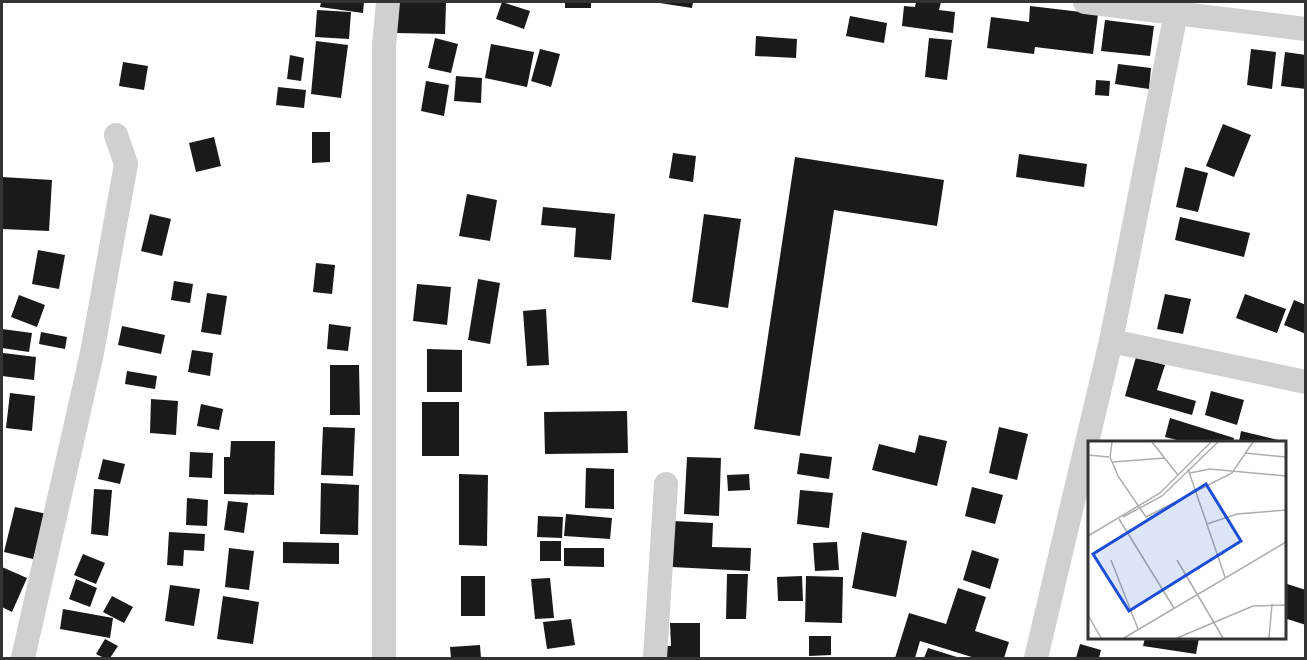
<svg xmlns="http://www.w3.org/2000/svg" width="1307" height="660" font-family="'Asap Condensed',sans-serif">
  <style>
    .building { fill: #1a1a1a }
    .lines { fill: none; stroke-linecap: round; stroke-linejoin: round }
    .street { stroke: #d0d0d0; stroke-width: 24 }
    .inset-road { fill: none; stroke: #adadad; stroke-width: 1.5 }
    .view { fill: #1d4ed8; fill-opacity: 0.15; stroke: #1d4ed8; stroke-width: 3 }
    .inset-edge { fill: none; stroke: #333; stroke-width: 3 }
  </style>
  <rect width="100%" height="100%" fill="#fff"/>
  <g class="building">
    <path d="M321,2H364L363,13L320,7Z"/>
    <path d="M397,2H446L445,34L396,33Z"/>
    <path d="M502,2L530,11L524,29L496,19Z"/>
    <rect x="565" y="2" width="26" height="6"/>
    <path d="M653,2H693L692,8Z"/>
    <path d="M916,2H941L939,10L955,12L953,33L902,26L904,6L915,7Z"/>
    <path d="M1030,6L1098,14L1093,54L1035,47L1034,54L987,48L991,17L1029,22Z"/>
    <path d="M317,10L351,12L349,39L315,37Z"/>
    <path d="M850,16L887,23L884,43L846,36Z"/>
    <path d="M1105,20L1154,26L1150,56L1101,51Z"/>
    <path d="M756,36L797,39L796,58L755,56Z"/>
    <path d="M435,38L458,44L451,73L428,68Z"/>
    <path d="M929,38L952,40L947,80L925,77Z"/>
    <path d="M316,41L348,45L341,98L311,94Z"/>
    <path d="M491,44L534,52L527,87L485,78Z"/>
    <path d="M540,49L560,54L551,87L531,81Z"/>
    <path d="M1251,49L1276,52L1272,89L1247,85Z"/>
    <path d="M1285,52L1306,55V89L1281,86Z"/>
    <path d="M290,55L304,58L301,81L287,79Z"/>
    <path d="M123,62L148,66L144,90L119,86Z"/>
    <path d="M1118,64L1151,68L1149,89L1115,84Z"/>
    <path d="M456,76L482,78L481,103L454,101Z"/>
    <path d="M1096,80L1110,81L1109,96L1095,95Z"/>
    <path d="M426,81L449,85L444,116L421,111Z"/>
    <path d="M278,87L306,90L304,108L276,105Z"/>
    <path d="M1223,124L1251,135L1234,177L1206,166Z"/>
    <path d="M312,132H330V162L312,163Z"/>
    <path d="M214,137L221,166L196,172L189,143Z"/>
    <path d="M673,153L696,156L693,182L669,178Z"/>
    <path d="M1019,154L1087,164L1084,187L1016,177Z"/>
    <path d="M795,157L944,180L937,226L834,210L800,436L754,429Z"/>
    <path d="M1185,167L1208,173L1198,212L1176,207Z"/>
    <path d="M2,177L52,180L49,231L2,229Z"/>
    <path d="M467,194L497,200L490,241L459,236Z"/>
    <path d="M543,207L615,214L611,260L574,257L576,228L541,225Z"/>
    <path d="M150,214L171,219L162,256L141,251Z"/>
    <path d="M704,214L741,219L728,308L692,302Z"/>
    <path d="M1180,217L1250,233L1244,257L1175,240Z"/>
    <path d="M38,250L65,255L59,289L32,284Z"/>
    <path d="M316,263L335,265L332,294L313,292Z"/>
    <path d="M478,279L500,283L490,344L468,340Z"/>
    <path d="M174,281L193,284L190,303L171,300Z"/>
    <path d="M417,284L451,287L447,325L413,321Z"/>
    <path d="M207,293L227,296L221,335L201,332Z"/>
    <path d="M1165,294L1191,299L1183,334L1157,329Z"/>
    <path d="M1245,294L1286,309L1277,333L1236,318Z"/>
    <path d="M19,295L45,305L37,327L11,317Z"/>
    <path d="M1294,300L1306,305V334L1284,325Z"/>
    <path d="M546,309L549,365L527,366L523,311Z"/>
    <path d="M329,324L351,327L348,351L327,349Z"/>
    <path d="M122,326L165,335L161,354L118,345Z"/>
    <path d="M2,329L32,333L29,352L2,348Z"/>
    <path d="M41,332L67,337L65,349L39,344Z"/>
    <path d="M427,349L462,350V392H427Z"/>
    <path d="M192,350L213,353L210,376L188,372Z"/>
    <path d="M3,353L36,357L34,380L2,376Z"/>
    <path d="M1136,357L1165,365L1157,390L1196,401L1192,415L1125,396Z"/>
    <path d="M330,365H359L360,415H330Z"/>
    <path d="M127,371L157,376L155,389L125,384Z"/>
    <path d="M1211,391L1244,400L1237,425L1205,415Z"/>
    <path d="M10,393L35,396L32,431L6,428Z"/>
    <path d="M151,399L178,401L176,435L150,433Z"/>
    <rect x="422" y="402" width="37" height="54"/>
    <path d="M201,404L223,409L219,430L197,426Z"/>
    <path d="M627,411L628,453L545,454L544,412Z"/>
    <path d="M1170,418L1234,438L1233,442H1185L1165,437Z"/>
    <path d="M323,427L355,428L353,476L321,475Z"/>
    <path d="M999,427L1028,434L1017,480L989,473Z"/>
    <path d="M1241,431L1278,440L1277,442H1239Z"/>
    <path d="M919,435L947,441L937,486L872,470L879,444L915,453Z"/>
    <path d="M231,441H275L274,495L224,494V457H230Z"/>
    <path d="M190,452L213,453L212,478L189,477Z"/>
    <path d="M800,453L832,457L829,479L797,474Z"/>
    <path d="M687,457L721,458L719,516L684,514Z"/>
    <path d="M103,459L125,464L120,484L98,479Z"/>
    <path d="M586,468L614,469V509L585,508Z"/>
    <path d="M459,474L488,475L487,546L459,545Z"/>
    <path d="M749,474L750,490L728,491L727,475Z"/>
    <path d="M321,483L359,485L358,535L320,534Z"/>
    <path d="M972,487L1003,495L995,524L965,516Z"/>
    <path d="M94,489L112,490L108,536L91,534Z"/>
    <path d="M800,490L833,493L829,528L797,524Z"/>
    <path d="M187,498L208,500L207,526L186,525Z"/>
    <path d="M228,501L248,503L244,533L224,530Z"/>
    <path d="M15,507L47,514L37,560L4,552Z"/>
    <path d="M566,514L612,518L610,539L564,536Z"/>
    <path d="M538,516L563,517L562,538L537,537Z"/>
    <path d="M673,521L713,523L712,547L751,548L750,571L672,567Z"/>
    <path d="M169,532L205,534L204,551L184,550L183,566L167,565Z"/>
    <path d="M862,532L907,541L896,597L852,588Z"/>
    <rect x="540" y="541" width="21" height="20"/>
    <path d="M283,542L339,543V564L283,563Z"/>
    <path d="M837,542L839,570L815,571L813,543Z"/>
    <path d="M229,548L254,551L249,590L225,587Z"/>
    <path d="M564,548H604V567L564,566Z"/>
    <path d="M972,550L999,559L990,589L963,580Z"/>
    <path d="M83,554L105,563L96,584L74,575Z"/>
    <path d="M2,567L27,578L12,612L2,607Z"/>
    <path d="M727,574H748L746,619H726Z"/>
    <rect x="461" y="576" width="24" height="40"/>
    <path d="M802,576L803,601H778L777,577Z"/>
    <path d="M806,576L843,577L842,623L805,622Z"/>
    <path d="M550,578L554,618L535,619L531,579Z"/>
    <path d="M76,579L97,588L90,607L69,599Z"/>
    <path d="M1284,583L1306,590V625L1284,618Z"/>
    <path d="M170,585L200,589L194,626L165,621Z"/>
    <path d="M958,588L986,597L975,631L1009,642L1004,658H975L920,641L915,658H895L909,613L946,624Z"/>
    <path d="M112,596L133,607L124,623L103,612Z"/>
    <path d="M223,596L259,602L253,644L217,639Z"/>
    <path d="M63,609L113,618L110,638L60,629Z"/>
    <path d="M571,619L575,645L547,649L543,622Z"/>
    <path d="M670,623H700V658H663V646H671Z"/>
    <path d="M809,636H831V655L809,656Z"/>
    <path d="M1145,638H1199L1196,654L1143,646Z"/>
    <path d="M105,639L118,646L110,658H104L96,654Z"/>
    <path d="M1080,644L1101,650L1099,658H1076Z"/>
    <path d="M480,645L481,658H451L450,647Z"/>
    <path d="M928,648L960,658H924Z"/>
  </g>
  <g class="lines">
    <g class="street">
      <path d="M1085,2L1306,29"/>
      <path d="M1111,341L1306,382"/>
      <path d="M23,658L92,353L126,164L116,135"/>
      <path d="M384,658V46L388,2"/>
      <path d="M655,658L666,484"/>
      <path d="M1036,658L1111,341L1176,13L1181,2"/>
    </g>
  </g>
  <g transform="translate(1088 441)">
    <rect width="198" height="198" fill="#fff"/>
    <path class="inset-road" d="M24,1L22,16L30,35L58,76L144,32L165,1M64,1L90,34M157,12L198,16M0,14L21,16M25,21L77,17M100,28L137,136M102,32L122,28L198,35M35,76L74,55L130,1M31,78L86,167M119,83L149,73L198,69M0,95L72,52L123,1M23,119L50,188M89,119L135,197M0,174L13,197M36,197L198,101M89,197L165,165L198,164M181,197L184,163"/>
    <path class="view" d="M118,43L153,100L41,170L5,113Z"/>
    <rect width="198" height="198" class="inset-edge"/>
  </g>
  <rect width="1307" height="660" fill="none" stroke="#333333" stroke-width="6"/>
</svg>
